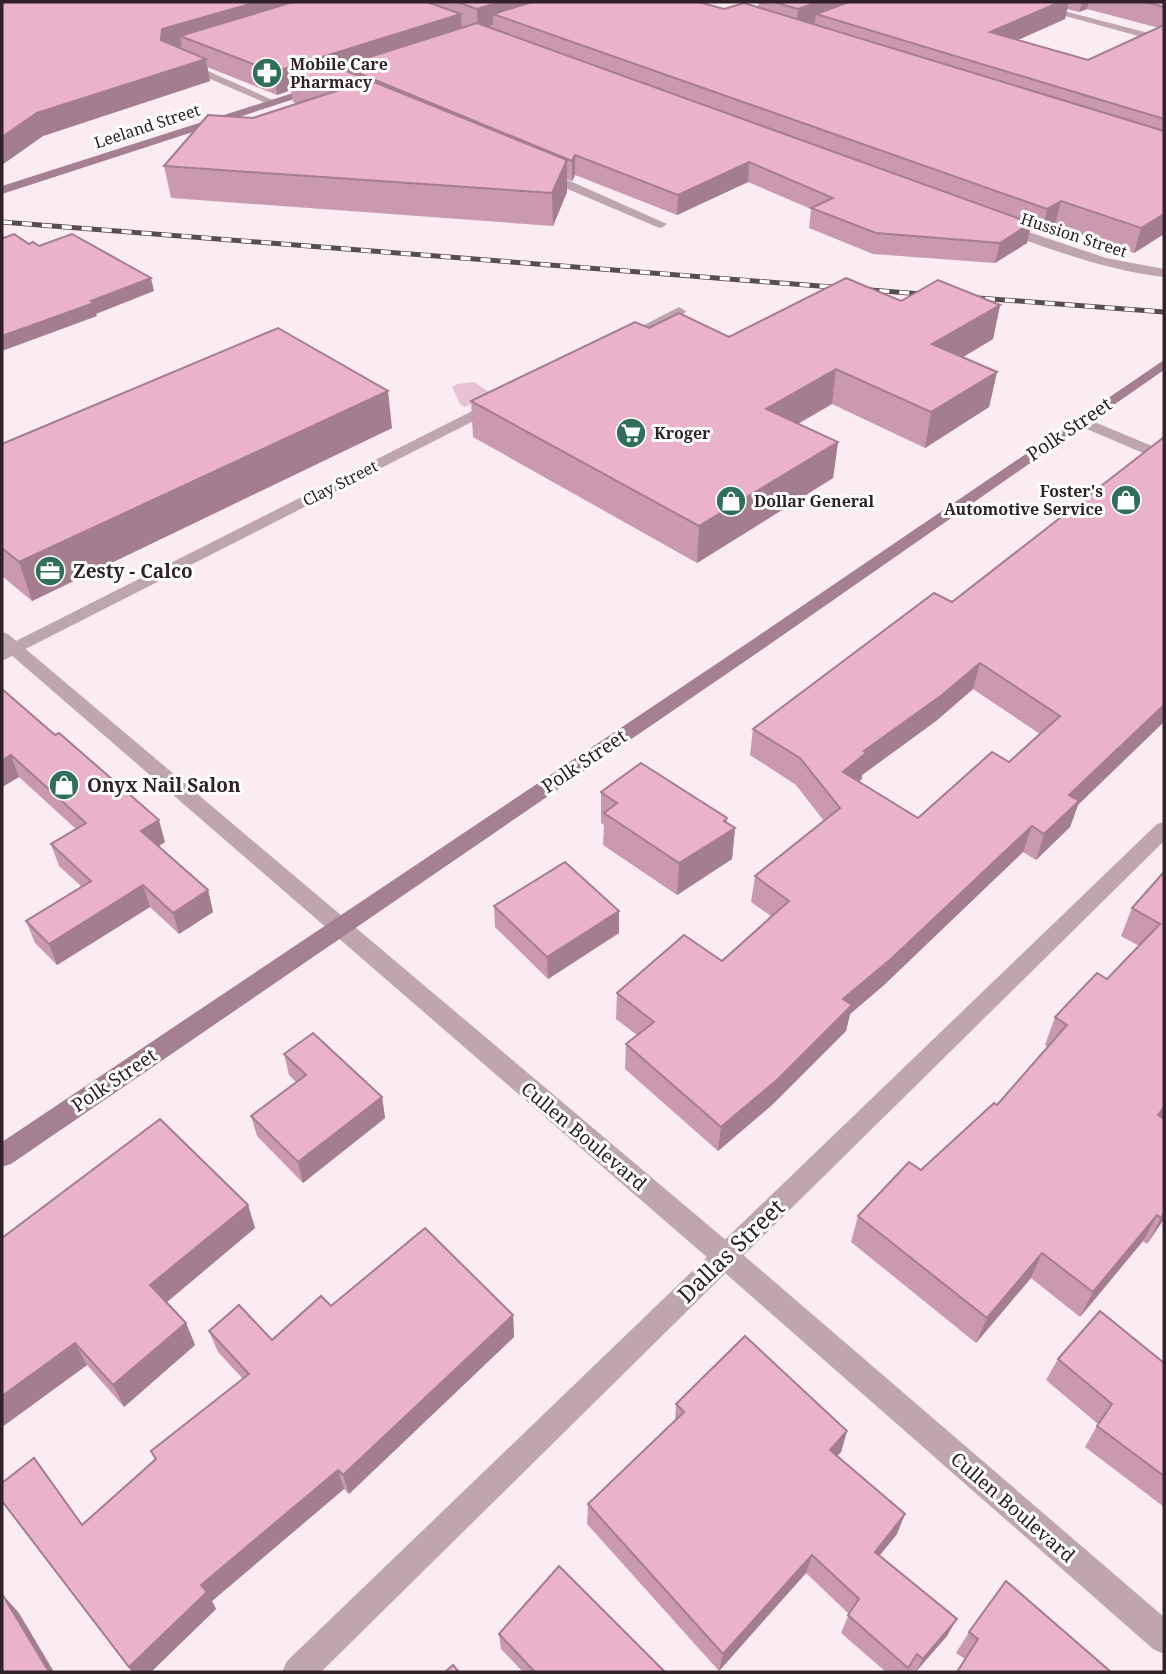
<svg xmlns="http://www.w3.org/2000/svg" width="1166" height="1674" font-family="'Noto Serif',serif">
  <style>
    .green { fill: #e8c2d2 }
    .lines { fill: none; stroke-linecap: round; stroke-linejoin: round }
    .minor { fill: #bea5af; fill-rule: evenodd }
    .tertiary { fill: #bea5af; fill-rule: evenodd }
    .secondary { fill: #a48090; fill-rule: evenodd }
    .rail-casing { stroke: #5a4b52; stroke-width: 5 }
    .rail { stroke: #fff; stroke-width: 3.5; stroke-dasharray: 10; stroke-linecap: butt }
    .wall { fill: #ca99af; fill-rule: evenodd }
    .shaded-wall { fill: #a47d8e }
    .building { fill: #ebb2cb; stroke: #a47d8e; stroke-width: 2; fill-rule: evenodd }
    .labels { text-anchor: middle; stroke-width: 6; stroke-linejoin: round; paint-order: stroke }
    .far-poi-label { font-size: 16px; font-weight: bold; fill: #302228; stroke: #fff; text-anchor: start }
    .far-street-label { font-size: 16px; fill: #302228; stroke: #fff }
    .street-label { font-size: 19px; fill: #302228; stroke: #fff }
    .poi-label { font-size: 19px; font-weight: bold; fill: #302228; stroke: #fff; text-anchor: start }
    .near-street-label { font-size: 23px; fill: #302228; stroke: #fff }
  </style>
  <rect width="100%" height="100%" fill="#fbebf2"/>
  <path class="green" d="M474,382L492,394L465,407L460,404L452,387L457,384Z"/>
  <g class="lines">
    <g class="minor">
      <path d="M1014,2H1029L1164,37V43Z"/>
      <path d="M180,62H188L277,102L268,104L180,66Z"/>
      <path d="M537,170H545L667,224L661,228L657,227L537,176Z"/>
      <path d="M1002,223L1106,258L1164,269V277C1106,270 1052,250 998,230L996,227Z"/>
      <path d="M679,307L686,311L684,314L627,343L622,344L615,340Z"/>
      <path d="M496,399L501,401L504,404L501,407L2,661V648Z"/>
      <path d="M1080,416L1164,451V462L1075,424L1072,421Z"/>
      <path d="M1164,822V841L321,1672H282L287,1661L1157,824Z"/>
    </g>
    <path class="tertiary" d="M2,632L8,634L734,1247L1164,1617V1654L1153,1649L716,1265L2,647Z"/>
    <g class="secondary">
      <path d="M318,85L322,86V90L2,194V186Z"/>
      <path d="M1164,360V370L773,642L11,1164L2,1167V1142L761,634Z"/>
    </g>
    <g class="rail-casing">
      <g id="rail">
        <path d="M2,222L934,295"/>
        <path d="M965,297L1164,312"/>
      </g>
    </g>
    <use href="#rail" class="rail"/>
  </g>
  <g class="wall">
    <path d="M2,2H699L724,9L758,7L759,2H1164V234L1134,253L1055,225L1042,234L1030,230L1027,243L995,263L873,254L809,228L811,209L748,182L677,215L575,175L572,181L567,179V192L553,226L171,198L164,166L253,118L298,104L293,102L291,90L277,95L207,67L210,81L43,136ZM1067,9L1079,12L1087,9L1159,28L1088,60L1018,40L1065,19Z"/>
    <path d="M901,301L1000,305L993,339L963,357L997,372L989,407L925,448L832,404L798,424L838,442L833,478L697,563L473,437L471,401L649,328L729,337Z"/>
    <path d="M392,428L32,601L2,576V444Z"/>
    <path d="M1164,437L1078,805L1070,827L1036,860L1023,852L884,985L850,1014L846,1031L772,1105L718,1151L625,1069L626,1044L637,1035L616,1019L617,993L722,961L771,916L751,902L755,876L824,821L796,785L750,755L753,729L952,602ZM973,689L1040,734L1009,762L918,818L858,781L862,779V775L936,721Z"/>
    <path d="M2,689L165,842L158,847L208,890L213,912L179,934L150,907L57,965L35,943L26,921L82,887L59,866L51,844L76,829L19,777L2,787Z"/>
    <path d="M601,792L727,818L726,822L735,828L732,859L677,895L603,845L604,825L601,823Z"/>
    <path d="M1164,874V1219L1147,1244L1143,1241L1080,1317L1031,1278L976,1343L851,1242L858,1216L921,1170L997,1105L1048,1047L1045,1045L1055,1017L1107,979L1139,946L1121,936L1132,908Z"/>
    <path d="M494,906L619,933L548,979L495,927Z"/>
    <path d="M284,1054L382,1097L385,1118L303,1183L257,1136L251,1116L297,1083L289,1075Z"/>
    <path d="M248,1205L255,1228L166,1302L186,1323L195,1345L124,1407L87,1365L2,1427V1238Z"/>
    <path d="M331,1306L513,1315L514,1337L349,1494L344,1489L212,1601L216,1609L151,1672H132L2,1501L82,1525L155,1460L151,1451L243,1379L218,1352L209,1331L272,1340Z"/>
    <path d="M1058,1359L1164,1363V1507L1085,1447L1098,1424L1046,1380Z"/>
    <path d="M676,1404L847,1431L841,1452L837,1456L897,1534L879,1556L947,1636L916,1672H910L908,1671L907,1672H886L841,1633L849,1614L806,1573L719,1671L587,1524L588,1504L675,1421Z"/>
    <path d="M969,1632L1111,1672L965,1659L956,1653Z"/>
    <path d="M499,1634L665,1672H523L501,1649Z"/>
  </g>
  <g class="shaded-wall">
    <path d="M257,2H332L180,36L182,46L166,50L161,40L162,29Z"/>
    <path d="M500,2H566L493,14V25L478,30L477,9Z"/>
    <path d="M818,2H872L816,14L815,23L796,30L798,9Z"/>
    <path d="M1060,2H1069L1065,19L986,54L990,32Z"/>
    <path d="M1082,2H1089L1087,9L1079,12Z"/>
    <path d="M461,14L462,35L341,66L342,74L289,71L291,90L277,95L274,72Z"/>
    <path d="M206,59L210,81L43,136L2,165V137L37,113Z"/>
    <path d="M575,155V175L572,181V161Z"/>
    <path d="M567,160V192L553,226L552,193Z"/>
    <path d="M749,162L748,182L677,215L678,195Z"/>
    <path d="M1061,201L1055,225L1042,234L1047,209Z"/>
    <path d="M1164,214V234L1134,253L1141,228Z"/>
    <path d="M1031,223L1027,243L995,263L1000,243Z"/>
    <path d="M151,278L154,291L96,314L97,316L2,351V336Z"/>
    <path d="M1000,305L993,339L926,379L932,344Z"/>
    <path d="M836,369L832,404L762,444L766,409Z"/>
    <path d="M997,372L989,407L925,448L931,412Z"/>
    <path d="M388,391L392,428L32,601L19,562Z"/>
    <path d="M838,442L833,478L697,563L699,526Z"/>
    <path d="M980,663L973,689L936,721L862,775V779L838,798L843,772L864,751Z"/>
    <path d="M1164,705V722L1078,805L1070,827L1036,860L1044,834L1069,795Z"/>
    <path d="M11,755L19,777L2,787V760Z"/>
    <path d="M727,818L725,834L735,828L732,859L677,895L679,863Z"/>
    <path d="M159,820L165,842L147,853L141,831Z"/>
    <path d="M1032,826L1023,852L884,985L850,1014L846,1031L772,1105L718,1151L721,1127L843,999Z"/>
    <path d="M143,885L150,907L57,965L49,944Z"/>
    <path d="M208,890L213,912L179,934L173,913Z"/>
    <path d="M619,911V933L548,979L547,957Z"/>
    <path d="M382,1097L385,1118L303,1183L298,1162Z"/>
    <path d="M1164,1107V1118L1158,1115Z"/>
    <path d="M248,1205L255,1228L160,1308L150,1285Z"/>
    <path d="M1164,1213V1219L1147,1244L1161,1218Z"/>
    <path d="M1157,1215L1143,1241L1080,1317L1093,1292Z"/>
    <path d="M1042,1253L1031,1278L976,1343L987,1318Z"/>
    <path d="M513,1315L514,1337L349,1494L343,1475Z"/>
    <path d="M186,1323L195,1345L124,1407L113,1385Z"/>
    <path d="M75,1343L87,1365L2,1427V1396Z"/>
    <path d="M847,1431L841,1452L824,1470L830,1450Z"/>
    <path d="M338,1470L344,1489L212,1601L216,1609L151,1672H132L129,1667L201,1585Z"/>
    <path d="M905,1514L897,1534L867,1571L875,1552Z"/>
    <path d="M812,1555L806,1573L719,1671L723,1654Z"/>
    <path d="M2,1594L19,1613L54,1672H49Z"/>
    <path d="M957,1619L947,1636L915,1672L923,1659Z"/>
  </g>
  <g class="building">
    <path d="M2,2H257L162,29L161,40L206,59L37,113L2,137Z"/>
    <path d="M293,2H427L461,14L274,72L180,36Z"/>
    <path d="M457,2H500L477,9Z"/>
    <path d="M532,2H699L724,9L744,3L1164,131V214L1141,228L1061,201L1047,209L493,14Z"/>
    <path d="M774,2H818L798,9Z"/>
    <path d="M849,2H1060L990,32L1088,60L1164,25V119L816,14Z"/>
    <path d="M1145,2H1164V7Z"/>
    <path d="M477,23L1031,223L1000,243L876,233L811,208L833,198L749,162L678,195L575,155L572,161L341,66Z"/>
    <path d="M322,61L567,160L552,193L164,166L208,115L253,118L336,91L289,71Z"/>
    <path d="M14,234L29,244L33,242L39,246L72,234L151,278L91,301L94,303L2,336V236L4,238Z"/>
    <path d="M846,278L901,301L938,280L1000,305L932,344L997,372L931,412L836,369L766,409L838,442L699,526L471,401L635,322L649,328L679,313L729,337Z"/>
    <path d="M278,328L388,391L19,562L2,548V444Z"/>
    <path d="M1164,437V705L1069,795L1079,801L1044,834L1032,826L891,959L843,999L852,1005L777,1080L721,1127L626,1044L654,1022L617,993L684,935L722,961L789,901L755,876L840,808L800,758L753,729L934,593L952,602ZM980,663L1060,716L1009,762L992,752L918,818L843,772L867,752L864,751L942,695Z"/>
    <path d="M2,689L55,735L59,733L159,820L141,831L208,890L173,913L143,885L49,944L26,921L91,881L51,844L86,823L11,755L2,760Z"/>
    <path d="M641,763L727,818L724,821L735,828L679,863L604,813L617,803L601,792Z"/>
    <path d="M565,862L619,911L547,957L494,906Z"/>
    <path d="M1163,873L1164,874V1107L1158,1115L1164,1119V1213L1161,1218L1157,1215L1093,1292L1042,1253L987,1318L858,1216L909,1162L921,1170L994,1103L997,1105L1067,1025L1055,1017L1097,973L1107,979L1160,924L1132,908Z"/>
    <path d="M313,1033L382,1097L298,1162L251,1116L306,1075L284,1054Z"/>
    <path d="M160,1119L248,1205L150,1285L186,1323L113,1385L75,1343L2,1396V1238Z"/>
    <path d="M425,1228L513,1315L343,1475L338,1470L201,1585L207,1592L129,1667L2,1501V1483L34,1458L82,1525L156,1459L151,1451L249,1374L209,1331L239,1305L272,1340L321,1296L331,1306Z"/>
    <path d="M1100,1311L1164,1363V1476L1097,1426L1112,1404L1058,1359Z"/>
    <path d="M745,1336L847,1431L830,1450L905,1514L875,1552L957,1619L923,1659L917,1654L908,1668L848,1615L859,1599L812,1555L723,1654L588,1504L684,1412L676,1404Z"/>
    <path d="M559,1566L665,1672H535L499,1634Z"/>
    <path d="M1006,1581L1111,1672H957L978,1639L969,1632Z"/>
    <path d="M2,1594L49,1672H2Z"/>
    <path d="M453,1665L459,1672H445Z"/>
  </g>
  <defs>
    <g id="pharmacy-disc" transform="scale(1.575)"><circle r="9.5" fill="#306f5b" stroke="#fff"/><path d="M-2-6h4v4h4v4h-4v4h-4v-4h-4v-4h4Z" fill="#fff"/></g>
    <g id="supermarket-disc" transform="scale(1.575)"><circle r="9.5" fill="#306f5b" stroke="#fff"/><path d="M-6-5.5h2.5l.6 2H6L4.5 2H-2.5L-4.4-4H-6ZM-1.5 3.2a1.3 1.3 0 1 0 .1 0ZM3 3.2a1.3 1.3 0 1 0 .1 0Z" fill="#fff"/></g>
    <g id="shop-disc" transform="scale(1.575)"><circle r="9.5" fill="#306f5b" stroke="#fff"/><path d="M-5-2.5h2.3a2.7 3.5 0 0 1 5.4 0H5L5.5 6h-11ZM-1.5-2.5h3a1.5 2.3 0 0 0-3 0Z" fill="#fff"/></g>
    <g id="office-disc" transform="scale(1.575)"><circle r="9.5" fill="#306f5b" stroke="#fff"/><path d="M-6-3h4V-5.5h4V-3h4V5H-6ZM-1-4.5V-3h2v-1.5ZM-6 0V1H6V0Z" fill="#fff"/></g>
  </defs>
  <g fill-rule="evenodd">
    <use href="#pharmacy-disc" x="267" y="73"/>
    <use href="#supermarket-disc" x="631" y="433"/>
    <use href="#shop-disc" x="1126" y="500"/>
    <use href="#shop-disc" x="731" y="501"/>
    <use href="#office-disc" x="50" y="571"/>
    <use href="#shop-disc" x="64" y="785"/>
  </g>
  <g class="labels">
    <g class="far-poi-label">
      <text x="290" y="70">Mobile Care<tspan x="290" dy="18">Pharmacy</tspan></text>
      <text x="654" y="439">Kroger</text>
      <text x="1103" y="497" text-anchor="end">Foster's<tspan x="1103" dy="18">Automotive Service</tspan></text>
      <text x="754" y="507">Dollar General</text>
    </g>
    <g class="far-street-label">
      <text transform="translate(147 126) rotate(-18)" y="6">Leeland Street</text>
      <text transform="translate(1074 235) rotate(18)" y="6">Hussion Street</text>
      <text transform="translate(340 483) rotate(-27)" y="6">Clay Street</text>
    </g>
    <g class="street-label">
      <text transform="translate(1069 429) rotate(-34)" y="7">Polk Street</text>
      <text transform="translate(584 761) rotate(-34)" y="7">Polk Street</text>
      <text transform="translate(114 1080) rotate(-34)" y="7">Polk Street</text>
      <text transform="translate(584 1136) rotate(40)" y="7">Cullen Boulevard</text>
      <text transform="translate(1013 1507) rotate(41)" y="7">Cullen Boulevard</text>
    </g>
    <g class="poi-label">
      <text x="73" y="578">Zesty - Calco</text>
      <text x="87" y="792">Onyx Nail Salon</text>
    </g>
    <g class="near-street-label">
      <text transform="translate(731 1251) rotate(-44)" y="8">Dallas Street</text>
    </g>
  </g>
  <rect width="1166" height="1674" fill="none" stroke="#302228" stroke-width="7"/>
</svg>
